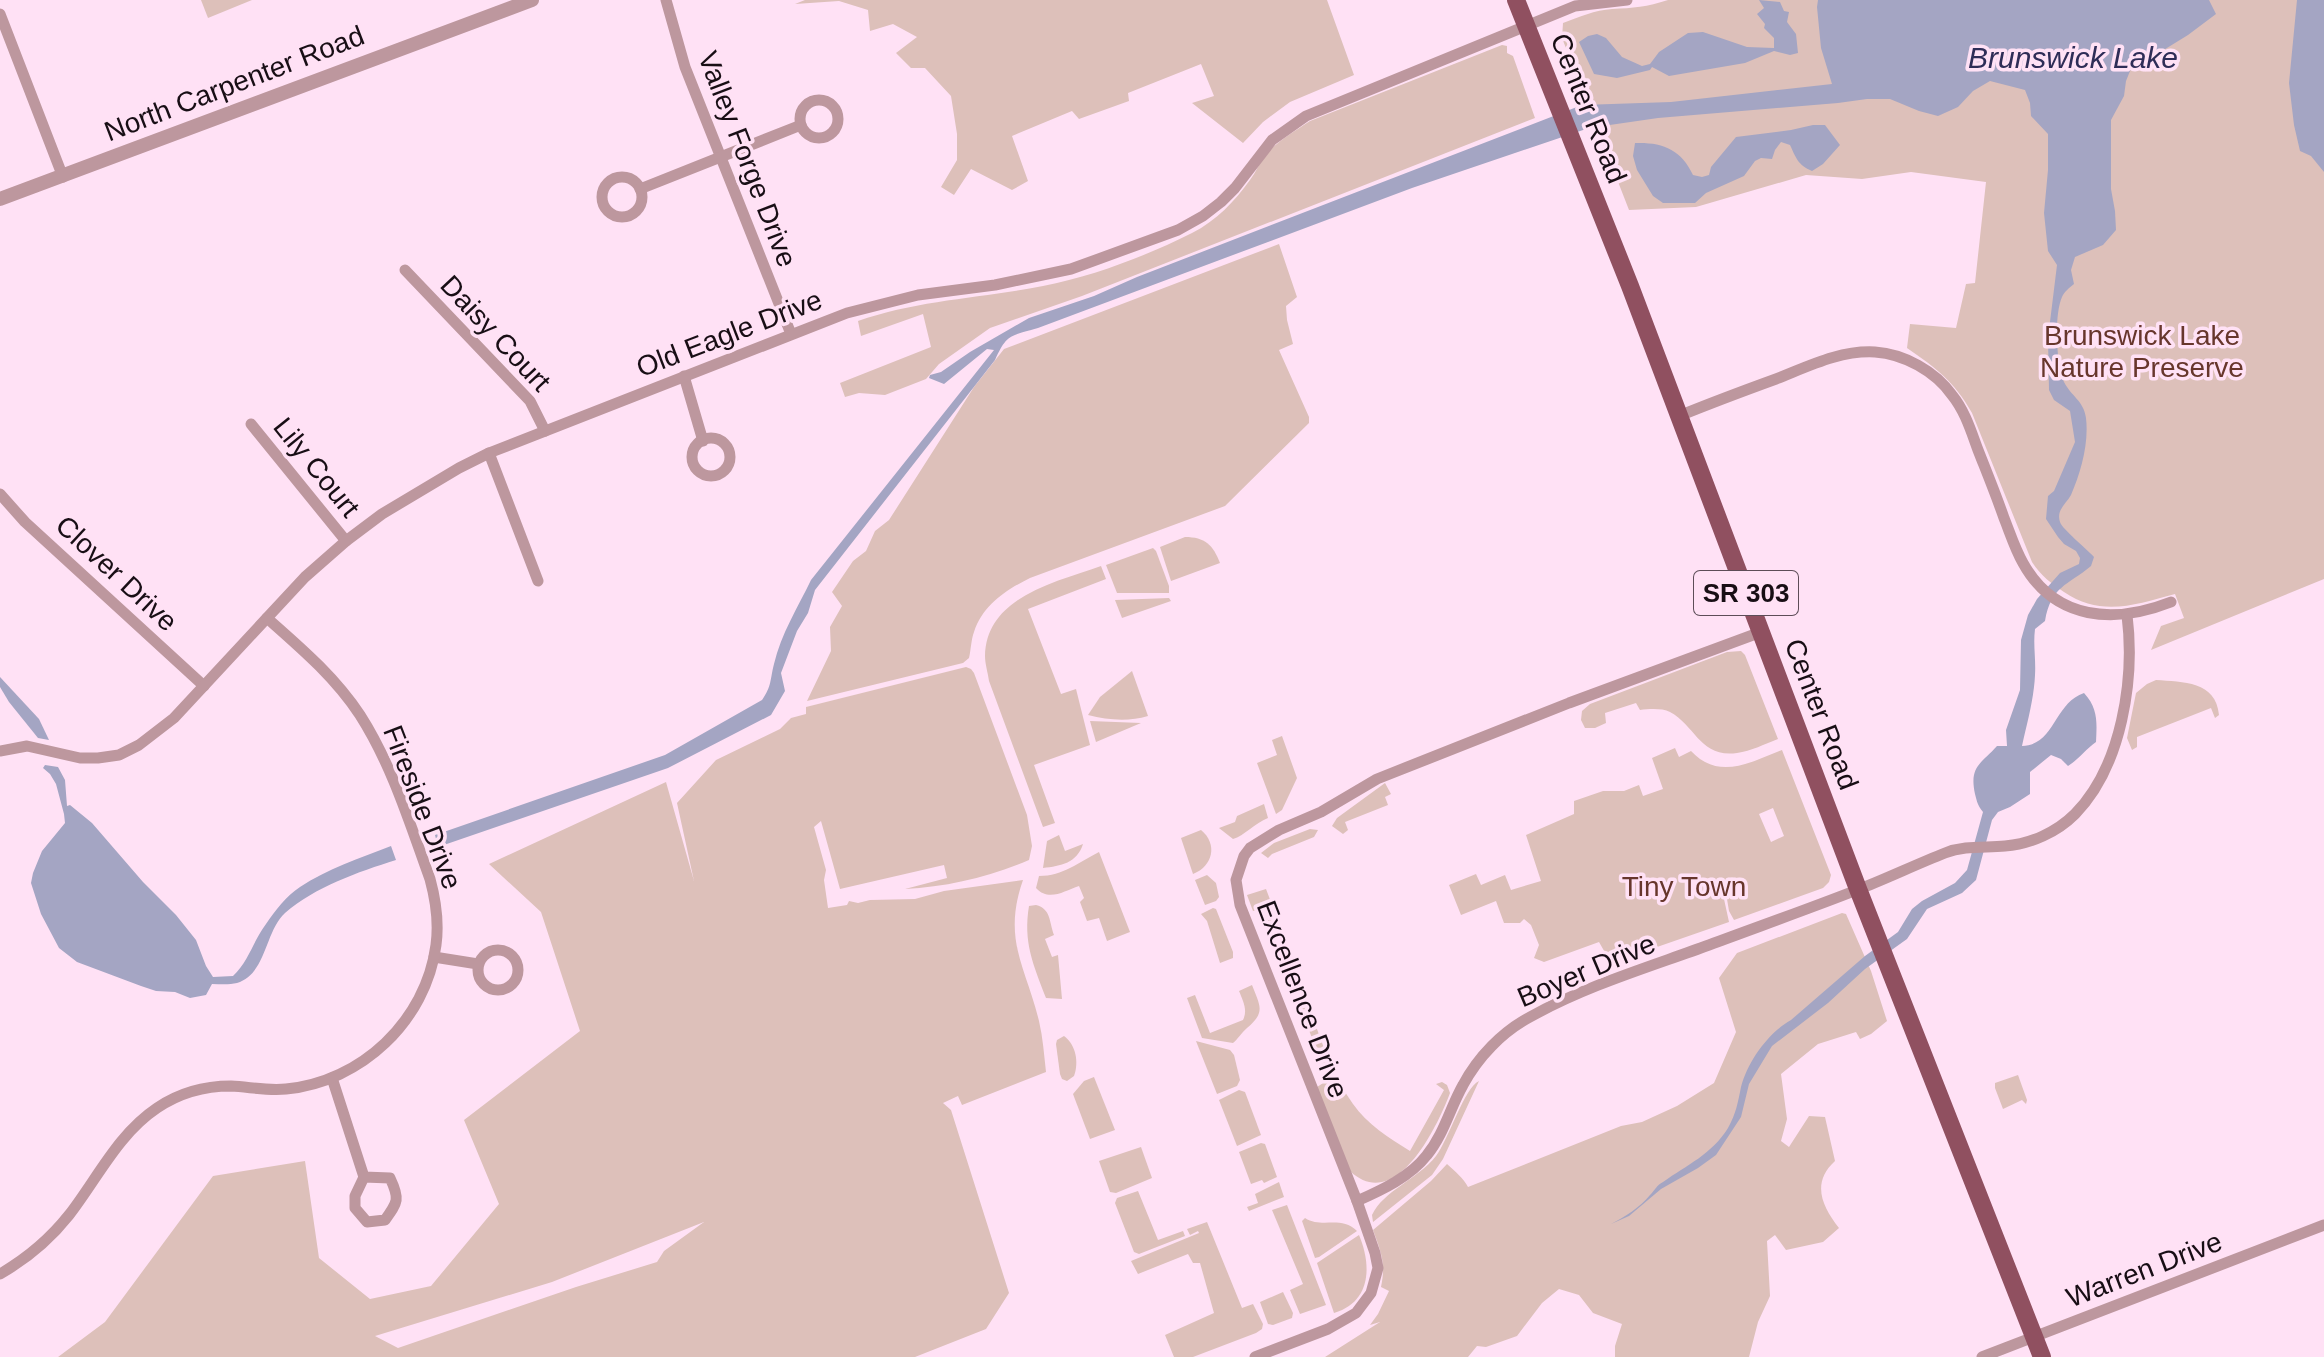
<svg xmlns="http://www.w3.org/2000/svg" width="2324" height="1357" font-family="Arial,sans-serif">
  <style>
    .green { fill: #ddc0ba; fill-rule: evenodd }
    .water { fill: #a4a5c3 }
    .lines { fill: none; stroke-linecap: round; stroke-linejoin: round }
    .minor { stroke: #bd979e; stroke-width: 11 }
    .tertiary { stroke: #bd979e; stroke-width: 14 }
    .primary { stroke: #905060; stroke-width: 18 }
    .labels { text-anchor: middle; stroke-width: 7; stroke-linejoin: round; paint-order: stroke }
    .shield { fill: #ffe1f5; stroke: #5d4d58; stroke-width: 2 }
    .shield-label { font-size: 26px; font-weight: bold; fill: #180e15 }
    .street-label { font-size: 28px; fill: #180e15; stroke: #ffe1f5 }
    .park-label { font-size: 28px; fill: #67362c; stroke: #ffe1f5 }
    .water-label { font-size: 30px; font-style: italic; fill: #2f2d57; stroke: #ffe1f5 }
  </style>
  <rect width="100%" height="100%" fill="#ffe1f5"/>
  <g class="green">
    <path d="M201,0H252L208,18Z"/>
    <path d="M805,0H1327L1354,75L1290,102L1263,122L1243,143L1192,103L1214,96L1201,64L1128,93L1129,101L1079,119L1072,111L1012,136L1028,181L1012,190L971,169L954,195L941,187L957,160V134L951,96L925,68H911L896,53L917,37L893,24L870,31L868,10L839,1L795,4Z"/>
    <path d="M1668,0H2324V579L2151,650L2161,626L2184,618L2175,594C2135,605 2101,617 2064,592C2051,583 2041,576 2032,562L1972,413C1954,381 1936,368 1907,348L1910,324L1956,328L1966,284L1975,283L1986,182L1911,172L1862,179L1806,175L1696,207L1629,210L1562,38L1563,23C1579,17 1595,10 1612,9C1633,8 1647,7 1668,0Z"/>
    <path d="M1502,45L1507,46V53L1513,56L1535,118L1082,296L990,328L939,364L926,379L885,395L859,393L845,397L840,383L931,347L923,314L861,336L858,321C917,300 982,298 1043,286C1094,276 1146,256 1192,233C1216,221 1235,201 1250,180C1256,172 1260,162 1266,154C1279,140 1295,131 1310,121Z"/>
    <path d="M1279,244L1297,297L1286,306L1287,320L1293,344L1279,350L1309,417V423L1225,506L1030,578C1006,590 983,605 974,632C971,640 971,650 969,658L963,663L807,701L831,651L830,627L842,606L832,592L853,561L866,551L875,531L889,520L974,387L1004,349Z"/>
    <path d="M1185,537C1205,537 1213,545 1220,563L1171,581L1160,547Z"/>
    <path d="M1153,548L1156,551L1169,586V593H1117L1106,565Z"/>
    <path d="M1101,566L1106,579L1028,609L1061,694L1076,689L1090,745L1034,765L1055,823L1043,827L989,681C988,673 985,664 985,656C986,596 1057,582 1101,566Z"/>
    <path d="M1169,598L1171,601L1122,618L1115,600Z"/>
    <path d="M1741,651L1745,655L1778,739C1765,744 1751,751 1737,753C1700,758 1696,726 1670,712C1662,708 1649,709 1640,710L1636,703L1605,713L1606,723L1595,728H1585L1581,720L1582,711L1590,704L1727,652Z"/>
    <path d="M966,667L971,669L974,673L1027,815L1032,846L1029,860C990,877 947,887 905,889L947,878L944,865L840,889L821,821L814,827L826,870L824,880L828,908L847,905L849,901L858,903L870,900L915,899L944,891L1023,880C1002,940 1026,967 1039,1021C1043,1038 1044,1055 1046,1072L962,1105L958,1096L943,1103L951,1110L1009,1293L986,1329L915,1357H58L105,1322L213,1176L305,1161L319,1258L370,1299L431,1286L499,1204L464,1120L580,1031L541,912L489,864L666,782L694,881L677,803L716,760L780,729L791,718L806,714V707ZM704,1222L664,1251L657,1262L576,1287L398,1348L375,1336L552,1282Z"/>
    <path d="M1132,671L1148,716C1128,722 1108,720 1088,715L1100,697Z"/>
    <path d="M2156,680C2183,682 2216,681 2219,715L2215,718L2211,708L2137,737V747L2132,750L2127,738L2136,693L2147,684Z"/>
    <path d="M1090,721L1141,723L1096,742Z"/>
    <path d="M1282,736L1297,778L1282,810L1276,814L1257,763L1277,755L1272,740Z"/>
    <path d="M1675,748L1679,757L1691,751C1719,781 1751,762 1782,750L1831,875L1829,882L1823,888L1734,920L1729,911L1727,899H1724L1729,922L1611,963L1599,942L1544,962L1534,958L1539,945L1531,925L1524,919L1520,923H1504L1496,901L1461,915L1449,885L1476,874L1481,885L1505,875L1511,890L1541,881L1526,835L1574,814V801L1603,791H1624L1639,785L1643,796L1663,789L1652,758ZM1773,808L1784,836L1771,842L1759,814Z"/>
    <path d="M1385,783L1391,794L1385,797L1388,805L1345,822L1348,830L1343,834L1332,826L1337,818Z"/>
    <path d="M1264,804L1268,818C1255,823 1244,836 1233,839L1219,828L1235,822L1237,816Z"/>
    <path d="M1310,829L1318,830L1314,837L1272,854L1268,858L1261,853L1274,843Z"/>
    <path d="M1201,830C1218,844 1213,866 1193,874L1181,838Z"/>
    <path d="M1059,835L1065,851L1083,844C1077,863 1061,866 1043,868L1047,841Z"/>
    <path d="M1099,852L1130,932L1107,941L1099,918L1087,921L1080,902L1084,898L1079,886C1064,891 1049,902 1036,888L1039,876C1063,876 1079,862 1099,852Z"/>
    <path d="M1207,875L1216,883L1219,897L1216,901L1205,905L1195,880Z"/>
    <path d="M1266,889L1284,936L1275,939L1263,909L1253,911L1247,895Z"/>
    <path d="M1036,905C1051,909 1049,921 1054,935L1045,939L1052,957L1058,955L1062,999L1046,998C1033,964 1023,942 1029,906Z"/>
    <path d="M1213,908L1216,909L1233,952V958L1220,963L1207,921L1201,914Z"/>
    <path d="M1842,913L1846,914L1871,971L1887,1021L1871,1034L1860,1039L1856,1032L1818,1044L1781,1074L1787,1119L1781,1141L1789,1147L1809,1116L1825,1117L1835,1161C1811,1183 1822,1206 1839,1228L1823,1242L1786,1250L1775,1235L1767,1241L1770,1296L1758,1322L1749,1357H1615V1346L1622,1324L1593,1313L1579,1295L1559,1289L1542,1303L1517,1336L1486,1347L1477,1346L1468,1357H1325L1380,1322L1370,1325L1378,1314L1389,1291L1381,1287C1386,1263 1381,1252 1373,1230L1431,1181L1447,1164C1455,1171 1464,1179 1468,1187L1621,1126L1642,1122L1677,1106L1714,1083L1736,1032L1719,978L1737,953Z"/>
    <path d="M1300,979C1315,1021 1327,1068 1353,1104C1367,1124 1389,1138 1410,1151L1444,1090L1436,1084L1442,1082L1447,1085L1450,1093C1437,1128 1395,1214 1350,1171L1317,1087L1328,1080L1291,983Z"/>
    <path d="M1252,985C1260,1006 1266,1012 1247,1028C1241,1033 1238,1039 1233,1043L1202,1038L1187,998L1195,995L1210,1033L1243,1020C1248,1010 1243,1001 1239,991Z"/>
    <path d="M1064,1036C1076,1045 1079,1062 1074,1076L1067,1081L1062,1079L1060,1074L1056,1044L1057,1040Z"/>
    <path d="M1196,1041L1230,1050L1234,1055L1240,1080L1237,1086L1217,1094Z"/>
    <path d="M2018,1075L2027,1100L2026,1104L2022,1100L2003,1109L1995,1088V1083Z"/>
    <path d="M1094,1077L1115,1130L1090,1139L1073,1094L1084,1081Z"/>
    <path d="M1479,1081L1443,1159L1432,1175L1373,1222L1372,1215C1383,1191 1418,1179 1436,1156C1449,1139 1464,1088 1479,1081Z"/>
    <path d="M1239,1090L1245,1092L1261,1135L1237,1146L1219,1100Z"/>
    <path d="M1261,1143L1265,1144L1277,1177L1264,1183L1262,1180L1251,1184L1239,1152Z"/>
    <path d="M1141,1147L1152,1178L1116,1193L1110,1192L1099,1161Z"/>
    <path d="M1279,1182L1284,1197L1249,1211L1247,1207L1258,1203L1255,1194Z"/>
    <path d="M1138,1191L1158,1240L1183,1231L1185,1236L1139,1254L1134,1252L1115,1203L1117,1198Z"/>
    <path d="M1287,1205L1326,1305L1300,1314L1290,1290L1303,1284L1272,1210Z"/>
    <path d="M1305,1218C1322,1229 1341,1215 1357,1231L1319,1257L1315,1258L1302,1221Z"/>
    <path d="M1207,1222L1242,1308L1253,1304L1263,1324L1262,1329L1256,1333L1193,1357H1174L1165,1335L1214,1313L1200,1263H1193L1188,1254L1138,1274L1131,1261L1199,1233L1198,1231L1190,1235L1187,1229Z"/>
    <path d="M1359,1235C1372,1266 1371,1302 1334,1313L1317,1263Z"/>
    <path d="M1283,1292L1293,1313L1292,1318L1273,1325L1268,1324L1260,1302Z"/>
  </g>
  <g class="water">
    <path d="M1759,0L1780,2L1784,11L1789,12L1787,22L1796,34L1798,53L1790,55L1774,51L1745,63L1669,76L1652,67L1650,70L1617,78L1594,74L1579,42L1588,36L1597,34L1606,38L1622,57L1642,66L1650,64L1659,52L1688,33L1703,32L1747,47L1774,48V38L1764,28L1765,24L1757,14L1764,8Z"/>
    <path d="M1818,0H2209L2216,14L2188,35L2149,59L2132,66L2126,81L2124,96L2111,120V189L2115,211L2116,230L2103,245L2075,257L2071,270L2074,284C2069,288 2064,292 2062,297C2054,315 2056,364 2064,382C2071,396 2084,401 2086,418C2089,443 2081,472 2071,495C2066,504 2056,510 2060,522C2062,529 2087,549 2094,557L2091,566C2067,586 2051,586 2045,621L2035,629C2033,645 2036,659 2035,675C2034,699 2027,723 2022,746C2055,745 2054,703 2084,693C2098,708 2097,722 2096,742C2086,749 2078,760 2068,766L2061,759L2051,755L2030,772V794L2010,807L1998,812L1992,820L1976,880L1962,893L1927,909L1907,939L1865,969L1828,1003L1772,1046L1749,1084L1741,1117L1716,1155L1698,1168L1661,1189L1629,1216L1611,1224C1626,1216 1639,1208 1650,1195C1655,1190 1657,1185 1663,1182C1687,1165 1712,1154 1728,1128C1736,1114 1738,1102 1741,1087C1748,1061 1768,1033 1791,1020L1865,956L1898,932L1912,909L1922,901L1955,883L1967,870L1983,812C1978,806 1977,802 1975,794C1969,766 1981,764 1997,746H2007L2006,730L2020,690L2021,640L2028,615L2037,599L2060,573L2079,564L2080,558L2076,551L2064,544L2058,537L2046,519L2048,496L2054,491L2075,442L2070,411L2054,400L2049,390L2048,338L2057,265L2048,251L2044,213L2048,170V134L2031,116L2030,103L2025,90L1990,81L1973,91L1958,107L1938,116L1919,111L1890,99H1867L1838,103L1658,118L1589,128L1412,188L1038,328C1011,336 1007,333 995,360L815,590L808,613L797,631L781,673L785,691L771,715L668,768L438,847L435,835L665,755L762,700C772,686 770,679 774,664C781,634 798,607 811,580L994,350L987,349L944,384L929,378L930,375L941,372L970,352L1029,318L1094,296L1137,277L1582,105L1671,102L1832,84L1821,48L1817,7Z"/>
    <path d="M2297,0H2324V172L2311,156L2300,151L2294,125L2289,83Z"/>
    <path d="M1813,125H1825L1840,145L1823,164L1812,171C1798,165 1796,158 1790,145L1781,142L1775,150L1772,159L1761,158L1755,161L1744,176L1706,193L1695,203H1663L1653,196L1637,170L1633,156L1635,143C1662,142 1681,149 1693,175L1702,177L1709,175L1711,167L1736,137L1791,130Z"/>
    <path d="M0,677L39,719L49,740L38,738L9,702L0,687Z"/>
    <path d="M45,765L58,767L65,780L67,806L70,805L92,823L143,882L176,915L196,940L206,966L213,977L233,976C249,961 253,941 266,924C275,911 286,896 300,887C327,869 360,858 391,846L396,860C358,872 315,887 285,913C265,931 266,975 237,983C229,985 220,984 212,984L206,995L190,998L175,992L156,991L141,986L77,962L59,948L41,914L31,883L33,873L42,851L65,823L64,814L56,784L50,774L43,768Z"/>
  </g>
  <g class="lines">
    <g class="minor">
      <path d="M666,0L685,67L791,334"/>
      <path d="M0,14L63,177"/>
      <circle cx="819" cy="119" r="19"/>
      <circle cx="622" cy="197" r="20"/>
      <path d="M640,189L801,125"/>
      <path d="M405,270L530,401L545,431"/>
      <path d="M684,376L703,441"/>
      <path d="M1679,416C1711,403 1743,391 1776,379C1807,367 1840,350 1875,352C1904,354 1935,371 1952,395C1965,411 1971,431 1978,450C1987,473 1996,495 2004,518C2010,533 2015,549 2023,563C2055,621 2115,624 2171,602"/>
      <path d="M251,424L346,541"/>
      <circle cx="711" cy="457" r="19"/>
      <path d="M489,453L538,581"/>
      <path d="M0,494L25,522L204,686"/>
      <path d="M0,751L27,746L80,758H98L119,755L139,745L174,718L305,577L346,541L382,514L459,468L489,453L847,313L918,295L995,285L1071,269L1178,230L1203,216L1221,202L1235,188L1272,140L1306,116L1575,6L1627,0"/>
      <circle cx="498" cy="970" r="20"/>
      <path d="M434,957L478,964"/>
      <path d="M332,1078L364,1177L355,1196V1208L367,1222L385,1220C398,1202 400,1199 390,1178L364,1177"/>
      <path d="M1357,1201C1382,1190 1410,1177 1427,1155C1444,1134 1450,1108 1463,1085C1478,1057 1502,1032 1530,1017C1585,986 1649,967 1709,945C1760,926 1811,908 1862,888C1890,877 1917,864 1945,853C1965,845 1985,848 2005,846C2031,844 2057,832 2075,814C2122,766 2135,679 2127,615"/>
      <path d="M0,1274C26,1259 50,1239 69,1215C97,1179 118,1134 157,1108C179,1093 205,1086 231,1086C250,1087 267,1091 286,1089C361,1082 426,1021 436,945C439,923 436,901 430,879C410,824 392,765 360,715C335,677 301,648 267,618"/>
      <path d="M1255,1357L1328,1329L1356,1313L1371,1293L1378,1268L1375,1253L1357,1201L1240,905L1236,880L1244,856L1250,848L1279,830L1321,812L1377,779L1569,703L1761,632"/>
      <path d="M1982,1357L2324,1225"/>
    </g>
    <path class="tertiary" d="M0,199L532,0"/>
    <path class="primary" d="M1516,0L1630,286L1858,889L2042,1357"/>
  </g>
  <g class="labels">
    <rect class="shield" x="1694" y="571" width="104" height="44" rx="6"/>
    <g class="shield-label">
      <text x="1746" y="602">SR 303</text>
    </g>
    <g class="street-label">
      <text transform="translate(234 83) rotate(-21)" y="10">North Carpenter Road</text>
      <text transform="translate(1589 108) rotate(68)" y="10">Center Road</text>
      <text transform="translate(748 159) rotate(69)" y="10">Valley Forge Drive</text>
      <text transform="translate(496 333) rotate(47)" y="10">Daisy Court</text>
      <text transform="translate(729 333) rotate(-21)" y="10">Old Eagle Drive</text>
      <text transform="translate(317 467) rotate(51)" y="10">Lily Court</text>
      <text transform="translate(117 573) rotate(43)" y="10">Clover Drive</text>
      <text transform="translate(1822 714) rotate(69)" y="10">Center Road</text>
      <text transform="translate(423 807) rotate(69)" y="10">Fireside Drive</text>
      <text transform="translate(1586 970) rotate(-23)" y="10">Boyer Drive</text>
      <text transform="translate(1303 999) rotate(69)" y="10">Excellence Drive</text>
      <text transform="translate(2144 1269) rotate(-21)" y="10">Warren Drive</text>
    </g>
    <g class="park-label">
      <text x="2142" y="345">Brunswick Lake<tspan x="2142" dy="32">Nature Preserve</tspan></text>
      <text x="1684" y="896">Tiny Town</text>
    </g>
    <g class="water-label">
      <text x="2073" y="68">Brunswick Lake</text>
    </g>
  </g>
</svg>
